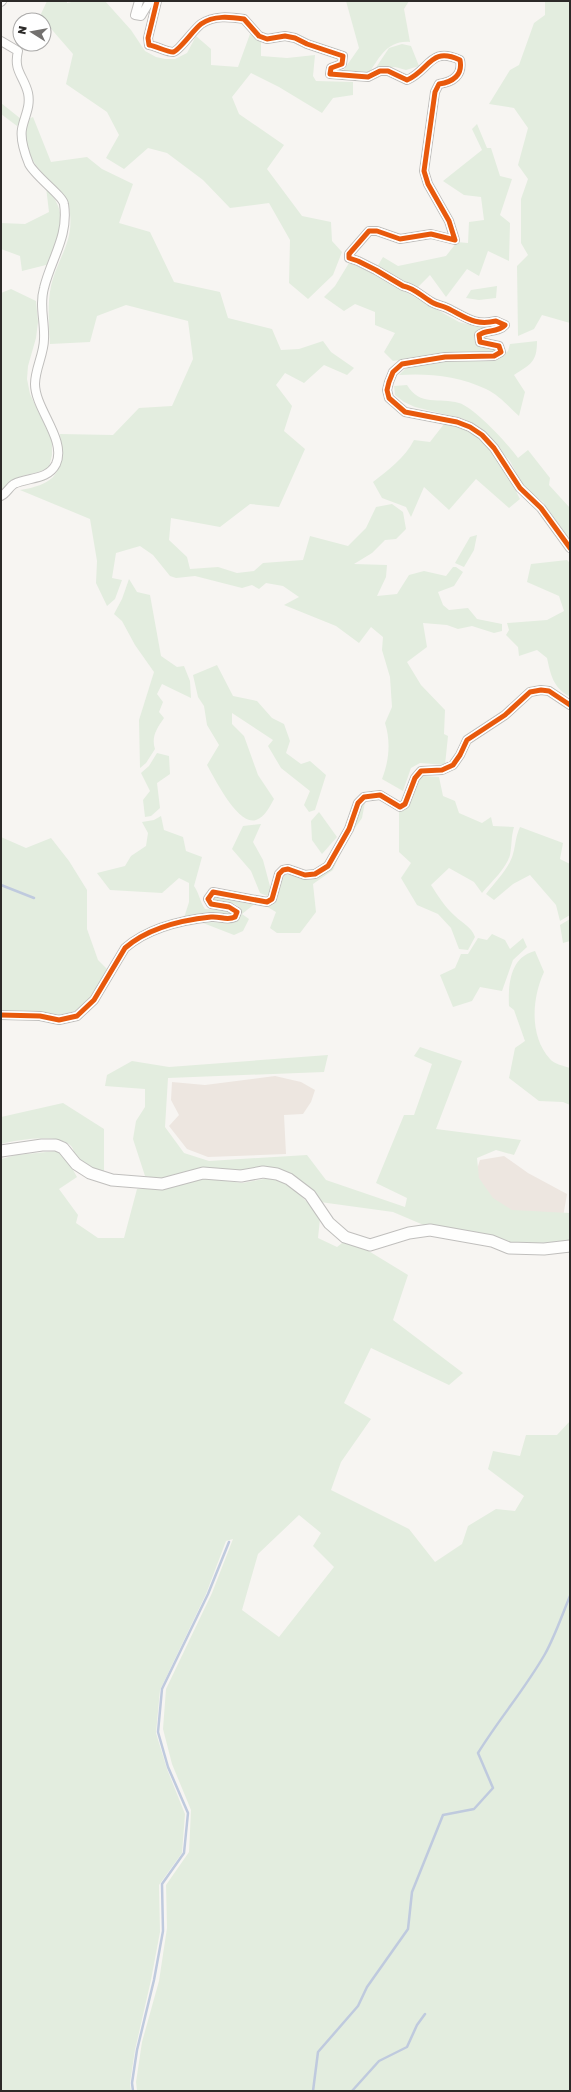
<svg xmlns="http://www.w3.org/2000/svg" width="571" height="2092" font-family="'Golos Text',sans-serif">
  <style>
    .built { fill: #ede6e0 }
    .green { fill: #e3eddf; fill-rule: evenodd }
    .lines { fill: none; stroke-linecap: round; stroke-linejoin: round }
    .stream { stroke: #bfcade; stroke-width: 2.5 }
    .minor-casing { stroke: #c0bfbd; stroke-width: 10 }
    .secondary-casing { stroke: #c0bfbd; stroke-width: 13 }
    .minor { stroke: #fefefd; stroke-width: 8 }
    .secondary { stroke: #fefefd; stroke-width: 11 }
    .cycleway-casing { stroke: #fff; stroke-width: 8 }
    .cycleway { stroke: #e8590c; stroke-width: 5 }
  </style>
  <rect width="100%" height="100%" fill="#f7f5f2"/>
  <g class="built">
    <path d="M275,1076L301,1082L315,1090L311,1102L303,1114L284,1115L286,1154L208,1157L187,1149L169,1126L179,1115L171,1100L172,1082L205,1085Z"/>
    <path d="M504,1156L528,1173L567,1194L563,1217L516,1218L489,1202L474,1178L480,1160Z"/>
  </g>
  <g class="green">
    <path d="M47,1H67V3L76,1H105L131,30L145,51L156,57L165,59H175L187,53L196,36L211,49V65L238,67L250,34L261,41V56L287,58L315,55L313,76L316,81L353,82V95L333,98L322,113L279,87L251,73L232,97L239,114L284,145L267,169L302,216L331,222L332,241L342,252L333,275L308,299L289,283L290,240L269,203L230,208L203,180L167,153L148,148L124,169L106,158L119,135L107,112L66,84L73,54L40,16Z"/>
    <path d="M346,1H409L404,9L410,42C387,40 379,58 368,75L346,74L343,71L359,48Z"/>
    <path d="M545,1H570V323L542,315L534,329L518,336L517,266L528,255L521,243V199L528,179L518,165L528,128L514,108L489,104L510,70L519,65L534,23L545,15Z"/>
    <path d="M402,44L411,46L419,66L406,70L395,67L375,69L389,48Z"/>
    <path d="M1,103L21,119L17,126L1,114Z"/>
    <path d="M33,117L51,162L87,157L102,169L133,184L119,223L150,232L174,282L220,292L228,318L272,329L281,350L299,349L323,341L331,352L354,368L347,375L324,365L304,383L285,373L276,385L292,406L284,431L305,449L279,507L250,504L220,527L171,518L169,540L187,557L190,569L218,567L237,573L254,571L263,563L303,560L310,536L348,546L366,528L376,507L392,504L403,512L406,529L396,539L385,540L372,553L354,564L387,565L386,577L377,596L397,594L409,575L424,571L446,576L453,567H456L463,572L454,586L438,592L443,605L449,610L468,608L477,619L502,624V631L494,633L472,626L458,629L447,625L423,623L427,647L407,662L421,685L445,710L444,734L448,736L445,765L420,763L411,768L403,791L382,779C389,761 391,742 385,723L392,707L390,677L382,650L383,637L371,627L359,643L336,626L284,605L299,597L283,586L266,583L259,589L252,585L242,588L195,576L176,578L170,576L153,555L140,546L116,553L112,578L122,580L115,599L107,606L96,583L97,561L90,519L20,490C58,484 64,471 60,434L113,435L139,408L172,406L193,359L188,321L126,305L97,316L90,342L50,344C49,324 47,305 51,286C59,253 77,240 68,202C66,197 60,192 56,188C38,168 18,150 26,120Z"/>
    <path d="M477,124L487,148H491L500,176L512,179L500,215L510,223L509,261L488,251L479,276L467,269L446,297L430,275L417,288L403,284L377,267L383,257L398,266L446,256L457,242L468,243L469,222L484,220L481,197L464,195L443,181L482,150L472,129Z"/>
    <path d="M46,187C70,215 60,232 50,264L22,271L20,256L1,249V223L25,224L49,212Z"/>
    <path d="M349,263L363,268L459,322L475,326L499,323L501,325L475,335L476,340L479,344L494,348L496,352L458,353L393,361L384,352L395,333L375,325V312L355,304L344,311L324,297L335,286Z"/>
    <path d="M497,286L496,298L479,300L466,298L471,290Z"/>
    <path d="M11,289L36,301L38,322L36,338L28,366L27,379L30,394L52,441V455L49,467C38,474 30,473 19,477C11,481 8,487 1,491V293Z"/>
    <path d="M537,341C537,362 531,364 514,375L525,392L519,416C509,407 499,395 486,389C459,376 428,373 399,375L407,367L437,362L461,359L483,361L499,359L508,351L510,344Z"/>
    <path d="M407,385C420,407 439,397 459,403C474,407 509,445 518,458L528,450L550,478L549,485L570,508V541L543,502L527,490L521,482L510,461L477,427L464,419L415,407L404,402L395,395L394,386Z"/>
    <path d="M444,424C450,425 457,425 462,427C491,438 507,474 520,499L509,508L476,479L449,510L424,487L411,517L406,507L382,498L373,482C388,470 405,458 414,440L430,442Z"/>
    <path d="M477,535L474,550L464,567L455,563L470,537Z"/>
    <path d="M567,560L570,563V697C553,687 551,676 547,658L537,650L519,656L518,647L506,635L509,630L507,623L547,620L564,611L559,596L527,582L531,564Z"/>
    <path d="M129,579L137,592L150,595L161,656L177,667L184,666L190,681L191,698L162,684L157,694L163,702L159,712L164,718C157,728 151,737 155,749L146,763L140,768L139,720L154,672L135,645L122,621L114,614L122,599Z"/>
    <path d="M217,665L233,696L257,701L272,718L284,724L290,741L286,753L301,764L310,761L326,775L315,810L309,812L304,805L310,791L281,768L268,746L273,740L232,713V724L244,736L258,775L274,799C270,806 265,817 256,820C238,826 215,779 207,765L219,745L207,725L204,706L198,697L193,675Z"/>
    <path d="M157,753L169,756L170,774L157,783L160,808L151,816L145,817L143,800L150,791L141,773L149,766Z"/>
    <path d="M423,776L439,777L443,796L455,801L459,813L482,823L491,817L493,826L514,827C511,837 512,845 510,855C506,869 491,882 482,893L474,882L449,868L431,885C438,896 445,907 455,916C463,924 471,926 475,937L468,950L459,949L451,928L438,914L417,905L401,878L411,863L399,852V812L407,806L415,780Z"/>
    <path d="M365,802L362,818L345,842L333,870L313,884L316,912L300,933H277L270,928L276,912L264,905L285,875C294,874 300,878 307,879C316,879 324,872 331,869L336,854L361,803Z"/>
    <path d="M319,812L337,837L322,854L312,840L311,821Z"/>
    <path d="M161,816L164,830L183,837L186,851L202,857L194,886C199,893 200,902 205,909L232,911L230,915L216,912L184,918L189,902V883L179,878L162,893L110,890L97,873L125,866L131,856L146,846L148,833L142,822L154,820Z"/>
    <path d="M261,824L253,842L263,860L271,890L267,896L260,893L251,871L232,849L243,826Z"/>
    <path d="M520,827L563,843L560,859L570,864V915L560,921L556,905L530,875L513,884L494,900L486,894C495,882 509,869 513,854C516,844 515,838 520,827Z"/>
    <path d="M1,837L26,848L51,838L69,861L87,890V929L98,960L108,970L91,997L74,1012L60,1016L39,1012L1,1011Z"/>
    <path d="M214,895L257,902L242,914L249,919L243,931L234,935L203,923C215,921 234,925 242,914C240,900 224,902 212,900Z"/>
    <path d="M570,919V941L563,943L560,925Z"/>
    <path d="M492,934L505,940L510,949L523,938L527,947L513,960L502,991L480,987L472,1001L453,1007L440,975L455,968L461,954H468L478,938L487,940Z"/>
    <path d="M535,951L544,972C532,998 529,1036 550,1059C554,1064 564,1066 570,1068V1105L563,1102L539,1101L509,1078L515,1048L525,1041L514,1010L509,1006C508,985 510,957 535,951Z"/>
    <path d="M420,1047L462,1061L436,1129L521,1140L514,1155L496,1150L477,1158L479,1178L493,1198L512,1210L570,1213V1242L509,1244L426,1226L393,1212L320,1202L278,1171L167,1180L145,1176L133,1139L136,1121L145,1107V1089L105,1086L107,1075L132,1061L169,1067L328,1055L324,1072L168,1078L165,1127L184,1153L209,1161L307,1155L326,1180L405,1207L407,1198L376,1183L404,1115H414L432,1064L414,1056Z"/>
    <path d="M63,1103L104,1129V1172C95,1170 81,1167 77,1159C74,1154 74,1148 70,1145C56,1133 18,1140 1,1144V1117Z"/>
    <path d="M57,1151L67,1159L77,1177L59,1189L78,1215L76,1223L98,1238H124L137,1189H165L203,1178L242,1183L275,1177L291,1186L310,1205L320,1219L318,1238L337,1247L346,1240L367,1250L408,1275L393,1320L463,1373L449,1385L371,1348L344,1403L371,1419L341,1462L331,1490L409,1529L435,1562L462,1544L468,1526L496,1509L515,1511L524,1496L488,1469L493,1451L520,1456L526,1435H557L570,1421V2091H137L136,2082L142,2042L159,1981L167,1928L166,1885L189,1852L191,1810L172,1764L163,1729L166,1689L212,1593L233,1539L226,1541L206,1594L160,1690L156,1733L167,1769L185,1814L182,1853L159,1885L160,1932L151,1980L135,2050L130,2083L131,2091H1V1159L16,1155ZM299,1515L321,1533L313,1546L334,1567L279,1637L242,1610L258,1554Z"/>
  </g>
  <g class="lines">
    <g class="stream">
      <path d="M1,885L34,898"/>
      <path d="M133,2091L132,2083L137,2050L154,1980L163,1931L162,1884L184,1853L188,1813L168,1767L158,1732L162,1689L208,1594L229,1542"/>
      <path d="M313,2091L318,2052L358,2006L367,1987L408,1929L412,1892L443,1815L474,1809L493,1788L478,1753C499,1719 525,1689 545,1654C555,1636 562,1615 570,1596"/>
      <path d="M352,2091L379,2061L407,2047L417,2025L425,2014"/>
    </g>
    <g class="minor-casing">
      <g id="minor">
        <path d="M139,1L135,15L141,16L150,1"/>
        <path d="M157,1L148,38L149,45C156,46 167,52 173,52C179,51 194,29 201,24C214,15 230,17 244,19L259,36L267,39L285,36L295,38L307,44L343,56L342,64L331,68L330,74L368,77L380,71H388L407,80C430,70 430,46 460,60C463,75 453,82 439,84L435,92L424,171L428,184L449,221L455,240L431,234L400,239L377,231H369L349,254V258L358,261L376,270L403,286C414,288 420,295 430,301C435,305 441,305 447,308C466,317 474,326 496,321L505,325C498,333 486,329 479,335L480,342L499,346L501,352L494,356L445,357L402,364L393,372L389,382L387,390L389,398L405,412L457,422L470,427L482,435L494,448L520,488L541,508L570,548"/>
        <path d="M1,2L2,1"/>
        <path d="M1,41L18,51C13,71 24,76 28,93C31,107 24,117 22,129C20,140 25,154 29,164C35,176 63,196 64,204C69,236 51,259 44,288C39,306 45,321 44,339C44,354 35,369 35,384C35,409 67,440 56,464C48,480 29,477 14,484C9,487 7,493 1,496"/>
        <path d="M1,1015L40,1016L59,1020L77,1016L94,1000L125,948C148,928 182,920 211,917C220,916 227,921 235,917L237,912L229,907L211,904L208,899L213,892L267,902L272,899L279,874L283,870L288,869L305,875L315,874L328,866L349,829L358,803L364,797L380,795L400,807L405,804L415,778L421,771L442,770L453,765L460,755L467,740L505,715L530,692L541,690L549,691L570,705"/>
      </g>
    </g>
    <g class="secondary-casing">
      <path id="secondary" d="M1,1151L42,1145H56L63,1148L76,1164L90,1173L112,1180L162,1184L203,1173L241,1176L263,1172L277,1174L289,1179L310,1195L329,1223L345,1237L370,1245L409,1233L430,1230L492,1241L509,1248L544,1249L570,1246"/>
    </g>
    <use href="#minor" class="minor"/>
    <use href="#secondary" class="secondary"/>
    <g class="cycleway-casing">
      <g id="cycleway">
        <path d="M157,1L148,38L149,45C156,46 167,52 173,52C179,51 194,29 201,24C214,15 230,17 244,19L259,36L267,39L285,36L295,38L307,44L343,56L342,64L331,68L330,74L368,77L380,71H388L407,80C430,70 430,46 460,60C463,75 453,82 439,84L435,92L424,171L428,184L449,221L455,240L431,234L400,239L377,231H369L349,254V258L358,261L376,270L403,286C414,288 420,295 430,301C435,305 441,305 447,308C466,317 474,326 496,321L505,325C498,333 486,329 479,335L480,342L499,346L501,352L494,356L445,357L402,364L393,372L389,382L387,390L389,398L405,412L457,422L470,427L482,435L494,448L520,488L541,508L570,548"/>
        <path d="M1,1015L40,1016L59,1020L77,1016L94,1000L125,948C148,928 182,920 211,917C220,916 227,921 235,917L237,912L229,907L211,904L208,899L213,892L267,902L272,899L279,874L283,870L288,869L305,875L315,874L328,866L349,829L358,803L364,797L380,795L400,807L405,804L415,778L421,771L442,770L453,765L460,755L467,740L505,715L530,692L541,690L549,691L570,705"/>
      </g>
    </g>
    <use href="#cycleway" class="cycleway"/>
  </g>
  <rect width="571" height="2092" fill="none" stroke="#2c2a28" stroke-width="4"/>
  <g transform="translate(32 32) rotate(281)"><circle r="19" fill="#ffffff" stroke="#abaaa9"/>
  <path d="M0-3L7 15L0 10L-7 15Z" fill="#73716f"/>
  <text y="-6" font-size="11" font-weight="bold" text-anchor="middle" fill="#2c2a28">N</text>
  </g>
</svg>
